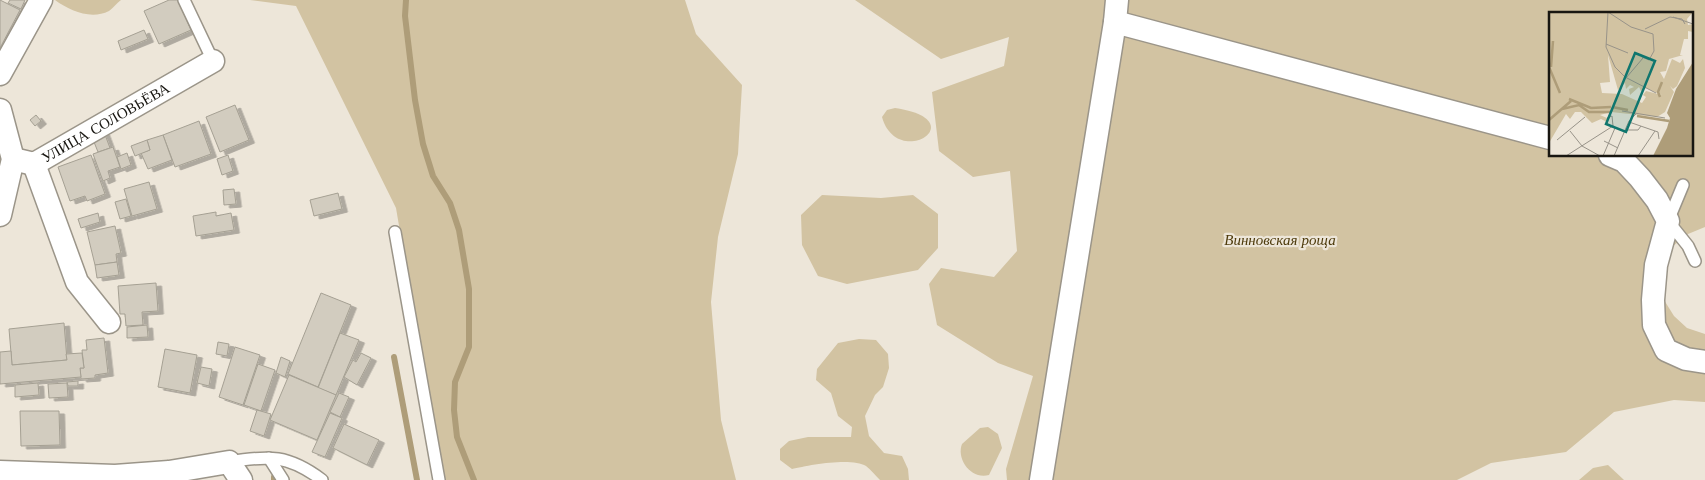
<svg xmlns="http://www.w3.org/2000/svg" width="1705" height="480" font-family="'Libre Baskerville',serif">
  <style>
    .green { fill: #d2c3a2; fill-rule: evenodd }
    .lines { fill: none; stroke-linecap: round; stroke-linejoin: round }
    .stream { stroke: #ae9d79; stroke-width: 6 }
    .building { fill: #d2ccbf; stroke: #a5a093; filter: url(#shadow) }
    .lane-casing { stroke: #9b9589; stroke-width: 14 }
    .street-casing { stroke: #9b9589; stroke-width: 25 }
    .lane { stroke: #fff; stroke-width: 11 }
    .street { stroke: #fff; stroke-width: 22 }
    .labels { text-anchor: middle; stroke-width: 4.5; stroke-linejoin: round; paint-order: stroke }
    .street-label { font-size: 15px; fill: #181611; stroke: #ede6d9 }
    .park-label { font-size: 15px; font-style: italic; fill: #4e3b0c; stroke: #ede6d9 }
    .inset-river { fill: none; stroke: #ae9d79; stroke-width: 2.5 }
    .inset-road { fill: none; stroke: #989389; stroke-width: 1 }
    .view { fill: #0f766e; fill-opacity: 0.15; stroke: #0f766e; stroke-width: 2.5 }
    .inset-edge { fill: none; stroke: #181611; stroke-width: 2.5 }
  </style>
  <defs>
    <filter id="shadow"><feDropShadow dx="5.5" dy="3" stdDeviation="0" flood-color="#0004"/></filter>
  </defs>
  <rect width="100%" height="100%" fill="#ede6d9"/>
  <g class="green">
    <path d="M55,0H121C117,3 113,8 109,11C91,20 70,11 55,0Z"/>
    <path d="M250,0H685L696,34L742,85L738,154L718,237L711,302L721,420L736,480H442L396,208L296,6Z"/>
    <path d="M855,0H1705V227L1688,234L1673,246L1664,262V300L1674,316L1687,328L1705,334V402L1674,400L1614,412L1566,452L1491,463L1457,480H1007L1006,469L1033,376L998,363L937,325L929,284L941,268L994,277L1017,251L1010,171L973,177L939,151L932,92L1004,66L1009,37L941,59ZM1550,14H1691V155H1550Z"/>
    <path d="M895,108C976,120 897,171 882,117L887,110Z"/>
    <path d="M822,195L881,198L913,195L938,214V248L918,270L847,284L818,276L802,245L801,215Z"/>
    <path d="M859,339L876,340L888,354L889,368L883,387L875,395L865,416L869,436L884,453L902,456L908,469L909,480H880C876,476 871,470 866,466C852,457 808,465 792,469L780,460V449L789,441L808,437H851L852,427L838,416L831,393L816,380L817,369L838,343Z"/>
    <path d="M988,427L998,434L1002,448L989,475C971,480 956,459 962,444L980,428Z"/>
    <path d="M1608,465L1624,480H1579L1593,468Z"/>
  </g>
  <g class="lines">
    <g class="stream">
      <path d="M406,0L405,16L415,100L423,144L433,176L450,203L459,230L469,289V347L455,382L454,410L457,437L474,480"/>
      <path d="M394,357L417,480"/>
      <path d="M274,477V480"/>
    </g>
  </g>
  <g class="building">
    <path d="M0,0L20,10L0,48Z"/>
    <path d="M10,0H25L21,9L8,3Z"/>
    <path d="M169,0H178L191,30L159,44L144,11Z"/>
    <path d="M144,30L148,39L121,50L118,41Z"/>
    <path d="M235,105L249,140L220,152L206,117Z"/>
    <path d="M36,115L41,121L35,126L30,120Z"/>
    <path d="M199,121L211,154L175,167L163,135Z"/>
    <path d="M104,132L110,148L98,152L92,137Z"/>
    <path d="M163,135L172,160L148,169L141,153L150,150L147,140Z"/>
    <path d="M147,140L150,150L135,156L131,146Z"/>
    <path d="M113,147L120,167L108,171L110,178L103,181L93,154Z"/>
    <path d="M127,153L131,165L121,169L117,157Z"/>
    <path d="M91,155L105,194L87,201L85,196L70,201L58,167Z"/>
    <path d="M228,155L233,171L222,175L217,159Z"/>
    <path d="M149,182L157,209L132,216L124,189Z"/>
    <path d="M234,189L236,204L224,205L223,190Z"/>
    <path d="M338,193L342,209L314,216L310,200Z"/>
    <path d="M126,199L131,216L120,219L115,202Z"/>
    <path d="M216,212V216L231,213L234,230L196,236L193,216Z"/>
    <path d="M98,213L100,222L81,228L78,219Z"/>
    <path d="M115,226L121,253L116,254L117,262L95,265L87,232Z"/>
    <path d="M117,262L119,275L97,278L95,265Z"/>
    <path d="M156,283L158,311L142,312L143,325L126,326L125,314H120L118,286Z"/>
    <path d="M321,293L351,305L318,387L288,374Z"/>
    <path d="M64,323L67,360L12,365L9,329Z"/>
    <path d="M147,325L148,337L127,338V327Z"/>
    <path d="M340,333L359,340L336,395L318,388Z"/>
    <path d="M104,338L108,373L95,375V378L81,379L80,368H84L82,350H87L86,340Z"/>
    <path d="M218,342L229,344L227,356L216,354Z"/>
    <path d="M235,347L260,355L243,405L219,397Z"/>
    <path d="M165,349L197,355L190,393L158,387Z"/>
    <path d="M11,351L12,365L67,360L66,354L82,353L84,368H80L81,377L0,384V352Z"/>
    <path d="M361,353L371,358L357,385L344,377L353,360L356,362Z"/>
    <path d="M281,357L290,361L285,377L276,373Z"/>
    <path d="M258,364L275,370L261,411L244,405Z"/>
    <path d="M201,367L212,369L209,386L197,383Z"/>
    <path d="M289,375L336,395L317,440L270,420Z"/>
    <path d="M78,381V386H68L67,382Z"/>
    <path d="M38,383L39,395L15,397V385Z"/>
    <path d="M67,383L68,397L49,398L48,384Z"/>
    <path d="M339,393L349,397L340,417L330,412Z"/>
    <path d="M257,410L271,414L264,436L250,431Z"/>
    <path d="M20,411H59L60,445L21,446Z"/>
    <path d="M330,413L342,418L325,457L312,452Z"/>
    <path d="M344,424L379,440L367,465L333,448Z"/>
  </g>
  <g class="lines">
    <g class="lane-casing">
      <g id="lane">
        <path d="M184,0L213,61"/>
        <path d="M1683,185L1668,221L1688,246L1695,261"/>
        <path d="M395,232L439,480"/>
        <path d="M269,458L283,480"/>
        <path d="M229,462C269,455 289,455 322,480"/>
      </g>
    </g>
    <g class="street-casing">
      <g id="street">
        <path d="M1115,22L1550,138"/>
        <path d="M0,74L41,0"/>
        <path d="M0,110L13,159L0,215"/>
        <path d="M1610,155L1624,161L1640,178L1657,200L1668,221L1656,265L1653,300L1654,325L1666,350L1686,359L1705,362"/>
        <path id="s1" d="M13,159L34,164L213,61"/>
        <path d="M34,164L77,282L109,322"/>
        <path d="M0,472L115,476L169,472L229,462L241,480"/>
        <path d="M1041,480L1115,22L1117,0"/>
      </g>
    </g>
    <use href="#lane" class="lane"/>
    <use href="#street" class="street"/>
  </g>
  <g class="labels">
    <g class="street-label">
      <text dy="5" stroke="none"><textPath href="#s1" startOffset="104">УЛИЦА СОЛОВЬЁВА</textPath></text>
    </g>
    <g class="park-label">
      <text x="1280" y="245">Винновская роща</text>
    </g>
  </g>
  <g transform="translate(1549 12)">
    <rect width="144" height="144" fill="#ede6d9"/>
    <path d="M0,0H144L138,7L139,13L144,12V20L139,19V27H135L131,43H134L120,47L117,59L111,60L115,67L123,47L131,51L134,47L136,56L128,74L124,77L121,74L125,80L116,100L108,105L62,100L51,103L58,106V110L52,107L43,111L32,100H26L21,107L17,102L0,131ZM59,43L69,78L76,71L77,77L81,73L85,75L80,77L81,83L90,75L92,79L97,76L113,83L97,79L94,83L97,85L93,91L73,82L53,81L51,71L61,70Z" fill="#d2c3a2" fill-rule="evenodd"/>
    <path d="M144,50V144H104L118,116L121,106L118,101L127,77Z" fill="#ae9d79"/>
    <path class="inset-river" d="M0,55L11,81M2,55L4,29M111,85L109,80L113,70M20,87L42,96L62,95M63,95L79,98M13,97L30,93L40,100H61M88,104L120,109M0,108L22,89"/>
    <path class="inset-road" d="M59,0L57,35L66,55L76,65L107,81M59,0L82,15L104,22L105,39L100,48L93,45M124,5L144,12M96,17L121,5L133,7L136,12M57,32L79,41M77,66L94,46M73,99L116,106M58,106L63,104L64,114M80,110L109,120L110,127M78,118H89L92,114M21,119L33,134L51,144M8,128L36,105M55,129L69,136M17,144L64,114M54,144L66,116M65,144L80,109L87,102M89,144L106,119"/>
    <path class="view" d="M86,41L106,49L77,120L57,112Z"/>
    <rect width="144" height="144" class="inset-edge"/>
  </g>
</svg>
